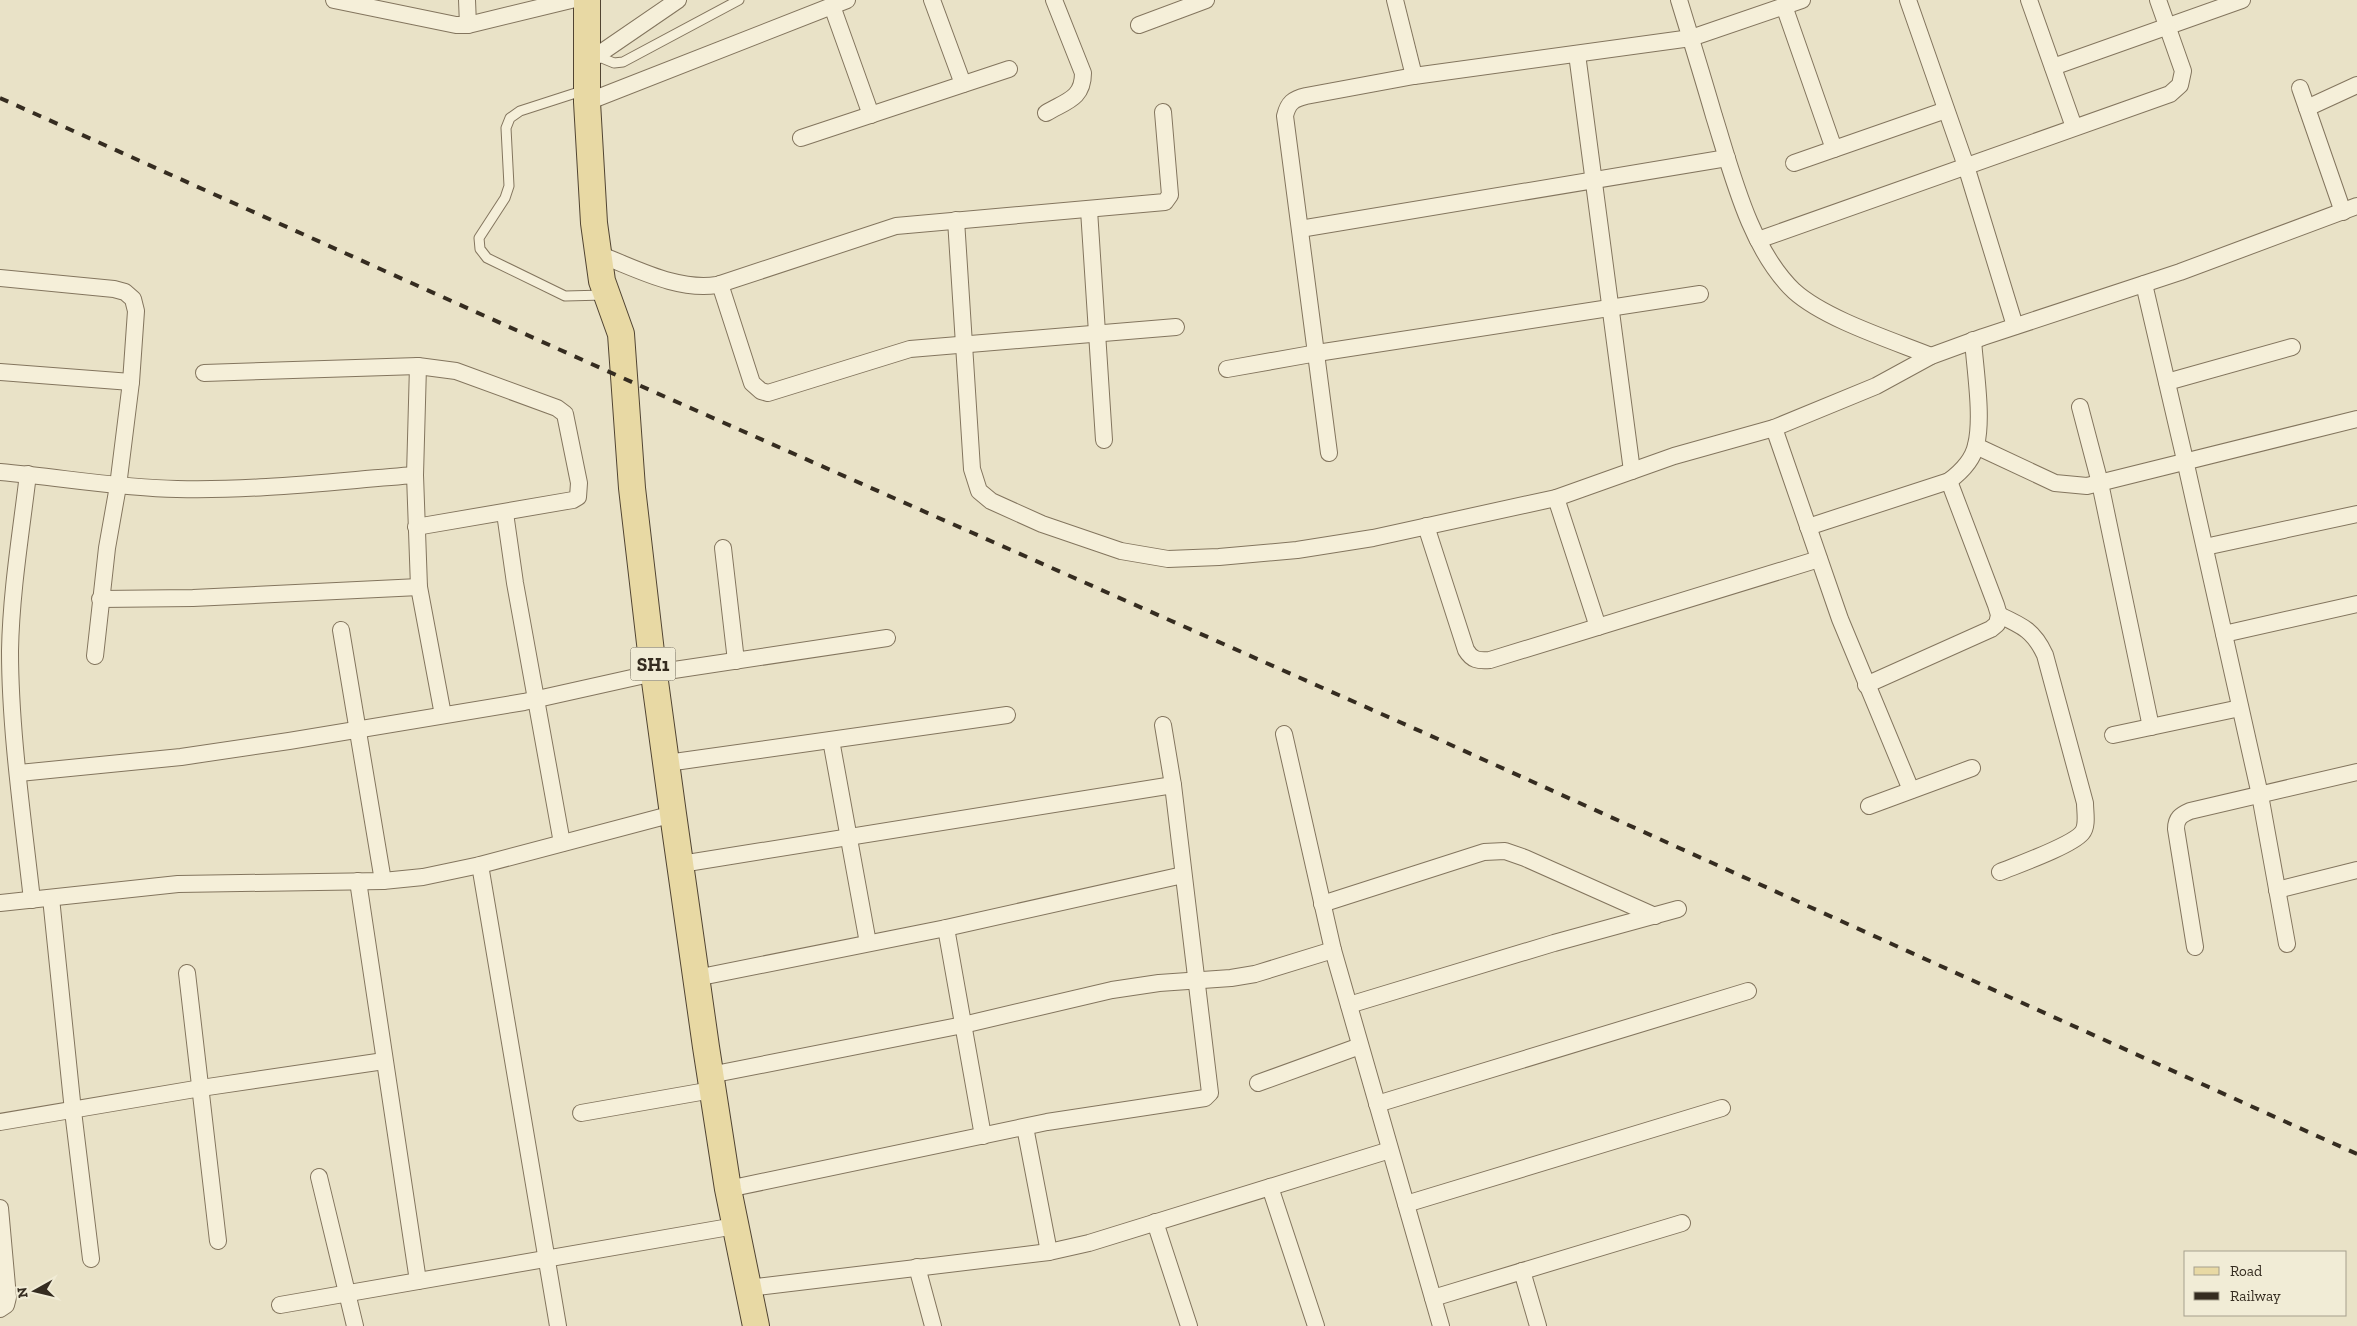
<svg xmlns="http://www.w3.org/2000/svg" width="2357" height="1326" font-family="'Zilla Slab',serif">
  <style>
    .lines { fill: none; stroke-linecap: round; stroke-linejoin: round }
    .lane-casing { stroke: #83755e; stroke-width: 11 }
    .street-casing { stroke: #83755e; stroke-width: 18 }
    .primary-casing { stroke: #514432; stroke-width: 28 }
    .lane { stroke: #f5efd9; stroke-width: 9 }
    .street { stroke: #f5efd9; stroke-width: 16 }
    .primary { stroke: #e8d9a4; stroke-width: 26 }
    .rail { stroke: #352c20; stroke-width: 4; stroke-dasharray: 9 9; stroke-linecap: butt }
    .labels { text-anchor: middle; stroke-width: 4; stroke-linejoin: round; paint-order: stroke }
    .shield { fill: #f1ecd6; stroke: #6d6657; stroke-width: 1 }
    .shield-label { font-size: 19px; font-weight: bold; fill: #352c20 }
  </style>
  <rect width="100%" height="100%" fill="#e9e2c7"/>
  <g class="lines">
    <g class="lane-casing">
      <g id="lane">
        <path d="M597,56L614,63L623,62L739,0"/>
        <path d="M585,90L520,111L510,118L506,128L509,186L505,198L479,238L480,249L487,258L565,296L605,295"/>
      </g>
    </g>
    <g class="street-casing">
      <g id="street">
        <path d="M334,0L456,25H468L571,0"/>
        <path d="M467,0L468,25"/>
        <path d="M932,0L963,84"/>
        <path d="M1395,0L1414,76"/>
        <path d="M1679,0C1691,39 1703,78 1714,116C1732,173 1750,249 1794,291C1825,319 1891,340 1931,356"/>
        <path d="M1908,0L1966,166L2015,326"/>
        <path d="M2029,0L2074,127"/>
        <path d="M832,6L871,115"/>
        <path d="M1784,6L1834,149"/>
        <path d="M1139,25L1206,0"/>
        <path d="M1577,54L1632,471"/>
        <path d="M586,63L678,0"/>
        <path d="M2053,67L2242,0"/>
        <path d="M2300,88L2343,212"/>
        <path d="M587,102L847,0"/>
        <path d="M2307,108L2357,85"/>
        <path d="M1046,113C1066,101 1083,99 1083,73L1054,0"/>
        <path d="M801,138L1009,69"/>
        <path d="M1794,163L1946,110"/>
        <path d="M1089,210L1104,440"/>
        <path d="M956,220L972,469L979,491L991,501L1042,524L1121,551L1168,559L1219,557L1297,550L1373,538L1556,498L1674,456L1774,428L1876,386L1931,356L1983,337L2180,272L2357,206"/>
        <path d="M1300,229L1727,158"/>
        <path d="M1758,240L2170,94L2180,85L2183,71L2158,0"/>
        <path d="M598,254C636,268 676,291 717,285L896,226L1165,202L1170,195L1163,112"/>
        <path d="M0,278L114,289L125,292L133,299L136,311L131,382L118,486L107,548L95,656"/>
        <path d="M720,284L752,383L761,391L768,393L910,349L1176,327"/>
        <path d="M2144,284L2185,460L2260,795L2287,944"/>
        <path d="M418,366L415,475L419,587L443,715"/>
        <path d="M1227,369L1317,353L1700,294"/>
        <path d="M0,372L131,382"/>
        <path d="M204,373L418,366L456,371L557,408L565,414L579,483L578,497L573,500L416,527"/>
        <path d="M2167,382L2292,347"/>
        <path d="M2080,407L2100,483L2151,727"/>
        <path d="M1774,428L1840,619L1911,790"/>
        <path d="M1976,446L2055,483L2087,486L2357,419"/>
        <path d="M1329,453L1285,116C1288,103 1293,99 1306,96L1414,76L1691,38L1802,0"/>
        <path d="M0,472C59,477 118,488 177,489C256,491 336,481 415,475"/>
        <path d="M28,474C21,533 11,592 10,651C10,731 23,819 32,900"/>
        <path d="M1556,498L1598,627"/>
        <path d="M505,513L515,583L562,843"/>
        <path d="M1426,526L1466,650C1472,660 1478,661 1490,660L1819,559"/>
        <path d="M1808,527L1949,481C1961,472 1973,460 1976,445C1983,418 1975,369 1973,340"/>
        <path d="M2205,547L2357,514"/>
        <path d="M723,548L736,661"/>
        <path d="M100,599L193,598L419,587"/>
        <path d="M1999,615C2023,626 2034,631 2045,655L2085,803C2085,812 2088,826 2082,833C2071,846 2017,865 2000,872"/>
        <path d="M341,630L383,881"/>
        <path d="M2224,634L2357,604"/>
        <path d="M1866,685L1991,629L1997,624L1999,615L1996,605L1949,481"/>
        <path d="M1284,734L1333,950L1441,1326"/>
        <path d="M2113,735L2240,708"/>
        <path d="M831,740L868,943"/>
        <path d="M667,763L1007,715"/>
        <path d="M19,773L181,757L289,741L524,702L654,673L887,638"/>
        <path d="M1869,806L1972,768"/>
        <path d="M681,864L1173,785"/>
        <path d="M480,865L558,1326"/>
        <path d="M358,881L418,1281"/>
        <path d="M2277,890L2357,870"/>
        <path d="M51,898L73,1111L91,1259"/>
        <path d="M0,903L178,884L383,881L423,877L480,865L673,814"/>
        <path d="M1322,904L1484,852L1505,851L1525,858L1655,916"/>
        <path d="M946,928L983,1136"/>
        <path d="M2195,947L2176,829C2176,818 2181,815 2190,811L2357,772"/>
        <path d="M187,973L218,1241"/>
        <path d="M696,978L946,928L1183,875"/>
        <path d="M1349,1005L1554,943L1678,909"/>
        <path d="M710,1075L963,1025L1112,990L1159,983L1231,978L1255,974L1333,950"/>
        <path d="M1258,1083L1360,1046"/>
        <path d="M1377,1104L1748,991"/>
        <path d="M581,1113L712,1090"/>
        <path d="M0,1122L201,1088L384,1061"/>
        <path d="M1025,1127L1049,1252"/>
        <path d="M319,1177L355,1326"/>
        <path d="M1270,1187L1316,1326"/>
        <path d="M728,1189L1047,1122L1205,1098L1210,1093L1173,785L1163,725"/>
        <path d="M1406,1204L1722,1108"/>
        <path d="M0,1208L8,1297L6,1305L0,1309"/>
        <path d="M1155,1222L1189,1326"/>
        <path d="M917,1267L933,1326"/>
        <path d="M1522,1271L1538,1326"/>
        <path d="M748,1288L1049,1252L1089,1243L1390,1150"/>
        <path d="M1433,1298L1682,1223"/>
        <path d="M280,1305L735,1226"/>
      </g>
    </g>
    <g class="primary-casing">
      <path id="primary" d="M587,0V102L594,223L602,281L621,334L632,488L651,652L673,814L706,1047L728,1189L756,1326"/>
    </g>
    <use href="#lane" class="lane"/>
    <use href="#street" class="street"/>
    <use href="#primary" class="primary"/>
    <path class="rail" d="M0,98L625,379L1429,735L2357,1154"/>
  </g>
  <g class="labels">
    <rect class="shield" x="630.5" y="647.5" width="45" height="33" rx="4"/>
    <g class="shield-label">
      <text x="653" y="671">SH1</text>
    </g>
  </g>
  <rect x="2184" y="1251" width="162" height="65" fill="#f1ecd6" stroke="#a69f8d"/>
  <rect x="2194" y="1267" width="25" height="8" fill="#e8d9a4" stroke="#a69f8d"/>
  <text x="2230" y="1276" font-size="15" fill="#352c20">Road</text>
  <rect x="2194" y="1292" width="25" height="8" fill="#352c20" stroke="#a69f8d"/>
  <text x="2230" y="1301" font-size="15" fill="#352c20">Railway</text>
  <g transform="translate(35 1291) rotate(262)" stroke="#f1ecd6" stroke-width="4" paint-order="stroke">
  <path d="M0-4L9 19L0 12L-9 19Z" fill="#352c20"/>
  <text y="-8" font-size="14" font-weight="bold" text-anchor="middle" fill="#352c20">N</text>
  </g>
</svg>
